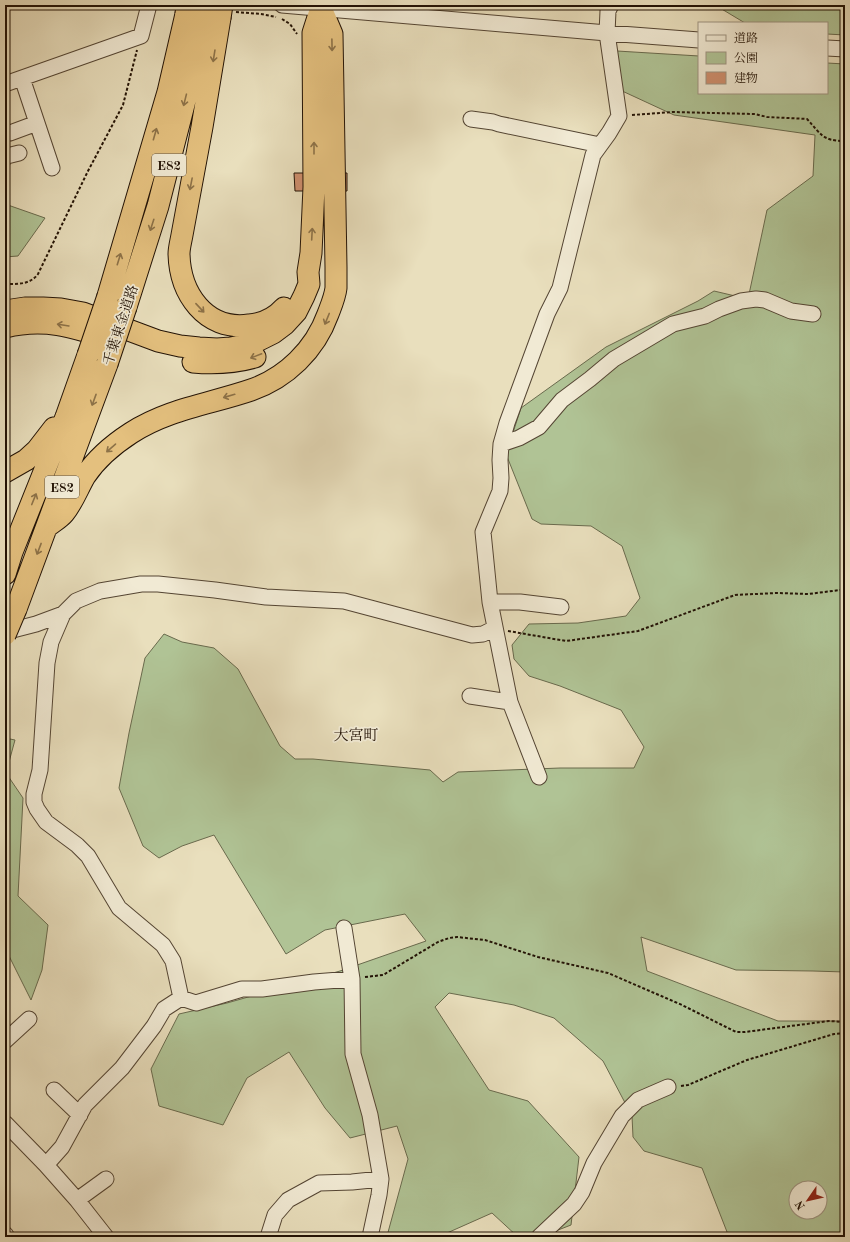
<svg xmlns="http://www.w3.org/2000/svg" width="850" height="1242" viewBox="0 0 850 1242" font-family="'Old Standard TT','Noto Serif JP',serif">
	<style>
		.green { fill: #b0c395; stroke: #696a4d; fill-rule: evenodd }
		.building { fill: #cf8f6e; stroke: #221205 }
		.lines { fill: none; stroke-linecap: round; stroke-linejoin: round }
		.minor-casing { stroke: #544533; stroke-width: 17 }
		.highway-casing { stroke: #221205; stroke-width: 23 }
		.path { stroke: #221205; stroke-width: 2; stroke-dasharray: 3 2; stroke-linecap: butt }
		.minor { stroke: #f1ead4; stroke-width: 15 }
		.highway { stroke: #e4c07e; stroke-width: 21 }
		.highway-bridge-casing { stroke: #221205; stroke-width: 23; stroke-linecap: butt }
		.highway-bridge { stroke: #e4c07e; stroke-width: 21 }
		.oneway { stroke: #8d7248 }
		.labels { text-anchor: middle; stroke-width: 3.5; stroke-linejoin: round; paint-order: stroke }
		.shield { fill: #f1ead4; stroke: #605343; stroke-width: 1 }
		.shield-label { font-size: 13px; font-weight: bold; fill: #221205 }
		.street-label { font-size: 14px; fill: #221205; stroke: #f1ead4 }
		.neighbourhood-label { font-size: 15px; fill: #221205; stroke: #f1ead4 }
	</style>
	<rect width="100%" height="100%" fill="#e9dfbd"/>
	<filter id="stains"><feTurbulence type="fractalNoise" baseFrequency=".005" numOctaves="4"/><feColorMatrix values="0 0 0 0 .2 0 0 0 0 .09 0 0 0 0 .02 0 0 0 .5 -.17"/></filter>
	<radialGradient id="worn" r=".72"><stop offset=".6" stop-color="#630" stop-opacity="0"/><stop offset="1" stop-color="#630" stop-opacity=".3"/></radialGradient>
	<path class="green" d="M715,5H845V35L827,34V23H745Z
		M617,51L699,56V93H827V63L845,64V972L813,971L736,970L641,937L647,971L778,1021H845V1237H729L702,1168L644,1151L633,1137L632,1116L603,1061L554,1018L514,1005L449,993L435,1007L489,1090L528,1101L579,1157L571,1225L540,1237H518L492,1213L438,1237H388L387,1236L408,1159L397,1126L350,1138L325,1108L289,1052L247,1078L223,1125L159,1106L151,1069L179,1014L227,1003L340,971L426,941L405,914L325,930L286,954L214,835L182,846L159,858L143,846L119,788L129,733L145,658L164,634L182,642L214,648L238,669L280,746L295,759H313L430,770L443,782L458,772L560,768H634L644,747L621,710L560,686L529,676L514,659L512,645L529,624L578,623L626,616L640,598L622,546L591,526L541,524L532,519L506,454L521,408L606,347L698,301L714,291L748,299L767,210L813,176L815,135L674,115L620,90ZM796,1188H820V1212H796Z
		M5,204L45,218L18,256L5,257Z
		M5,738L15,740L6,773L23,798L18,896L48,925L42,970L31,1000L5,948Z"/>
	<path class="building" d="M294,173H347V191H295Z"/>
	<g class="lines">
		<g class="minor-casing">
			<path id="minor" d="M282,5L607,33L699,40
				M827,48L845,49
				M22,78L52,168
				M5,84L141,36L149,5
				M471,119L493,122L499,124L600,145
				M10,133L37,123
				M5,158L7,156L19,153
				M501,444L519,438L539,427L562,400L590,379L614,359L673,324L705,316L719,309L741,301L756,299L765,300L791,311L813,314
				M490,602H520L561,607
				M63,614L51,642L47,663L40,770L34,794V802L37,809L46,822L77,845L88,856L119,908L163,945L173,961L181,998
				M5,632L36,624L63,614L76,601L100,591L141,584H158L215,590L266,597L344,601L472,635L483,634L495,628
				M470,696L510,702
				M539,777L510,702L490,602L483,532L500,491L501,478L500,460L501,444L507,423L547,314L560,288L593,155L609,133L619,116L607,33L608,11L611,5
				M344,928L352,979L353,1054L370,1115L381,1179L379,1195L370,1237
				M5,1041L29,1019
				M54,1090L80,1115
				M5,1123L46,1165L77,1200L106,1237
				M46,1165L62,1147L85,1105L122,1068L154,1026L164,1009L181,998L196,1003L242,989H262L314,982L352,979
				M77,1200L106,1179
				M5,1234L7,1237
				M268,1237L275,1215L288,1200L319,1183L352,1182L381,1179
				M539,1237L574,1204L582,1192L594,1163L622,1116L638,1100L668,1087"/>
		</g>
		<g class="highway-casing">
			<path id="highway" d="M220,18L202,127L182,235C181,241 179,248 179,254C180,293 205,331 249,325C262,324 275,318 284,308
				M108,296L168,92L186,14
				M126,307L158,206L189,85L202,20
				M5,311L25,308H43L61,309L83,313L158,341L180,346L199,348L217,349L231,348L245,345L259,340L273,333L285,324L296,312L304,296L309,284L308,272L311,253L314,187L313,33L321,8
				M5,327C45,317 74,327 111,339
				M193,362C215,364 234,363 255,357
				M5,472L26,460L37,450L54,428
				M48,526C53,522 60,518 64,513C73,502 78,488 85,476C97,458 114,444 131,433C168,409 210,404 251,390C286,378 315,350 328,314C331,306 335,297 336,288C336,281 336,274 336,267L332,34L321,8
				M5,574L12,552L66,417L88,355
				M16,609L107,364"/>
		</g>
		<path class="path" d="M161,6H170
			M236,12L261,14L276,17
			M282,19L290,24L297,34
			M632,115L672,112L755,114L767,117L807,119C821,134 822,141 845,141
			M5,284C17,284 30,285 38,274L88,171L123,105L137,50
			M508,631L566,641L638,631L735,595L776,593L808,594L840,590L845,591
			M365,977L383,975L438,942L449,938L457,937L485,940L538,957L608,973L682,1005L736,1032H745L829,1021L845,1022
			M681,1086L688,1085L747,1060L834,1034L845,1033"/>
		<use href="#minor" class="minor"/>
		<use href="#highway" class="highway"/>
		<g class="highway-bridge-casing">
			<path id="highway-bridge" d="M186,14L187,5
				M220,18L222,5
				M202,20L205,5
				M88,355L108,296
				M107,364L126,307
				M5,635L16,609"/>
		</g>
		<use href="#highway-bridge" class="highway-bridge"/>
	</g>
	<defs><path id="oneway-shaft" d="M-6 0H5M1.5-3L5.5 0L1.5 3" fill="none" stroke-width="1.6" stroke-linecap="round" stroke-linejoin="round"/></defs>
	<g class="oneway">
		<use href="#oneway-shaft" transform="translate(332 45) rotate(89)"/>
		<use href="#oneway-shaft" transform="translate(214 56) rotate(99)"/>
		<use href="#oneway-shaft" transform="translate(185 100) rotate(104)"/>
		<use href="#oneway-shaft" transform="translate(155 134) rotate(-74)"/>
		<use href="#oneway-shaft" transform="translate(314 148) rotate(-90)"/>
		<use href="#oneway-shaft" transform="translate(191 184) rotate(101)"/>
		<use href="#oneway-shaft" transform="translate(152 225) rotate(108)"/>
		<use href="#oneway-shaft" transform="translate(312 234) rotate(-87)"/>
		<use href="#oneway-shaft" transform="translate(119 259) rotate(-73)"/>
		<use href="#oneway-shaft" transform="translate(200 308) rotate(47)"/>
		<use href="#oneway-shaft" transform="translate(327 319) rotate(112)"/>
		<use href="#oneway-shaft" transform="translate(63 325) rotate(-171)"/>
		<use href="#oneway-shaft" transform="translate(256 356) rotate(159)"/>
		<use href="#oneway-shaft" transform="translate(229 396) rotate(164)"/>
		<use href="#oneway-shaft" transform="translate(94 400) rotate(110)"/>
		<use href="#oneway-shaft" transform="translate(111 448) rotate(139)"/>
		<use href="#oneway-shaft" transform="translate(34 499) rotate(-68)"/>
		<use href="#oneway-shaft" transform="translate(39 549) rotate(111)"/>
	</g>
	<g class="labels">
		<g class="shield">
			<rect x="152" y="154" width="34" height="22" rx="3"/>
			<rect x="45" y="476" width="34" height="22" rx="3"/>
		</g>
		<g class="shield-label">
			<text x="169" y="170">E82</text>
			<text x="62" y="492">E82</text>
		</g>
		<g class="street-label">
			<text transform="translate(120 325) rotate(-72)" y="5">千葉東金道路</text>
		</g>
		<g class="neighbourhood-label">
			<text x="356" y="740">大宮町</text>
		</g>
	</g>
	<rect width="850" height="1242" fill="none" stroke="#e9dfbd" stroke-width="20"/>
	<rect x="6" y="6" width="838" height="1230" fill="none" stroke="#221205" stroke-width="2"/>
	<rect x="10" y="10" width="830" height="1222" fill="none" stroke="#221205"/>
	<rect x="698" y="22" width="130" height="72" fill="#f1ead4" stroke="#9e9481"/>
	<rect x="706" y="35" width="20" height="6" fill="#f1ead4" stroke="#9e9481"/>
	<text x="734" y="42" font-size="12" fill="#221205">道路</text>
	<rect x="706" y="52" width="20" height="12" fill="#b0c395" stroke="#9e9481"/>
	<text x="734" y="62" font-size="12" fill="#221205">公園</text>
	<rect x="706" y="72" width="20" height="12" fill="#cf8f6e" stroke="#9e9481"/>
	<text x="734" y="82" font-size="12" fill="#221205">建物</text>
	<g transform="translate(808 1200) rotate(236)"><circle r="19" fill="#f1ead4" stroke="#9e9481"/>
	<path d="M0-3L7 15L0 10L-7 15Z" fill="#8f2418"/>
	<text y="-6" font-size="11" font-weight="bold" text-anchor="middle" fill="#221205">N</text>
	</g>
	<rect width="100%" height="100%" filter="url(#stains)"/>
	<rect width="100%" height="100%" fill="url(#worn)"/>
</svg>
